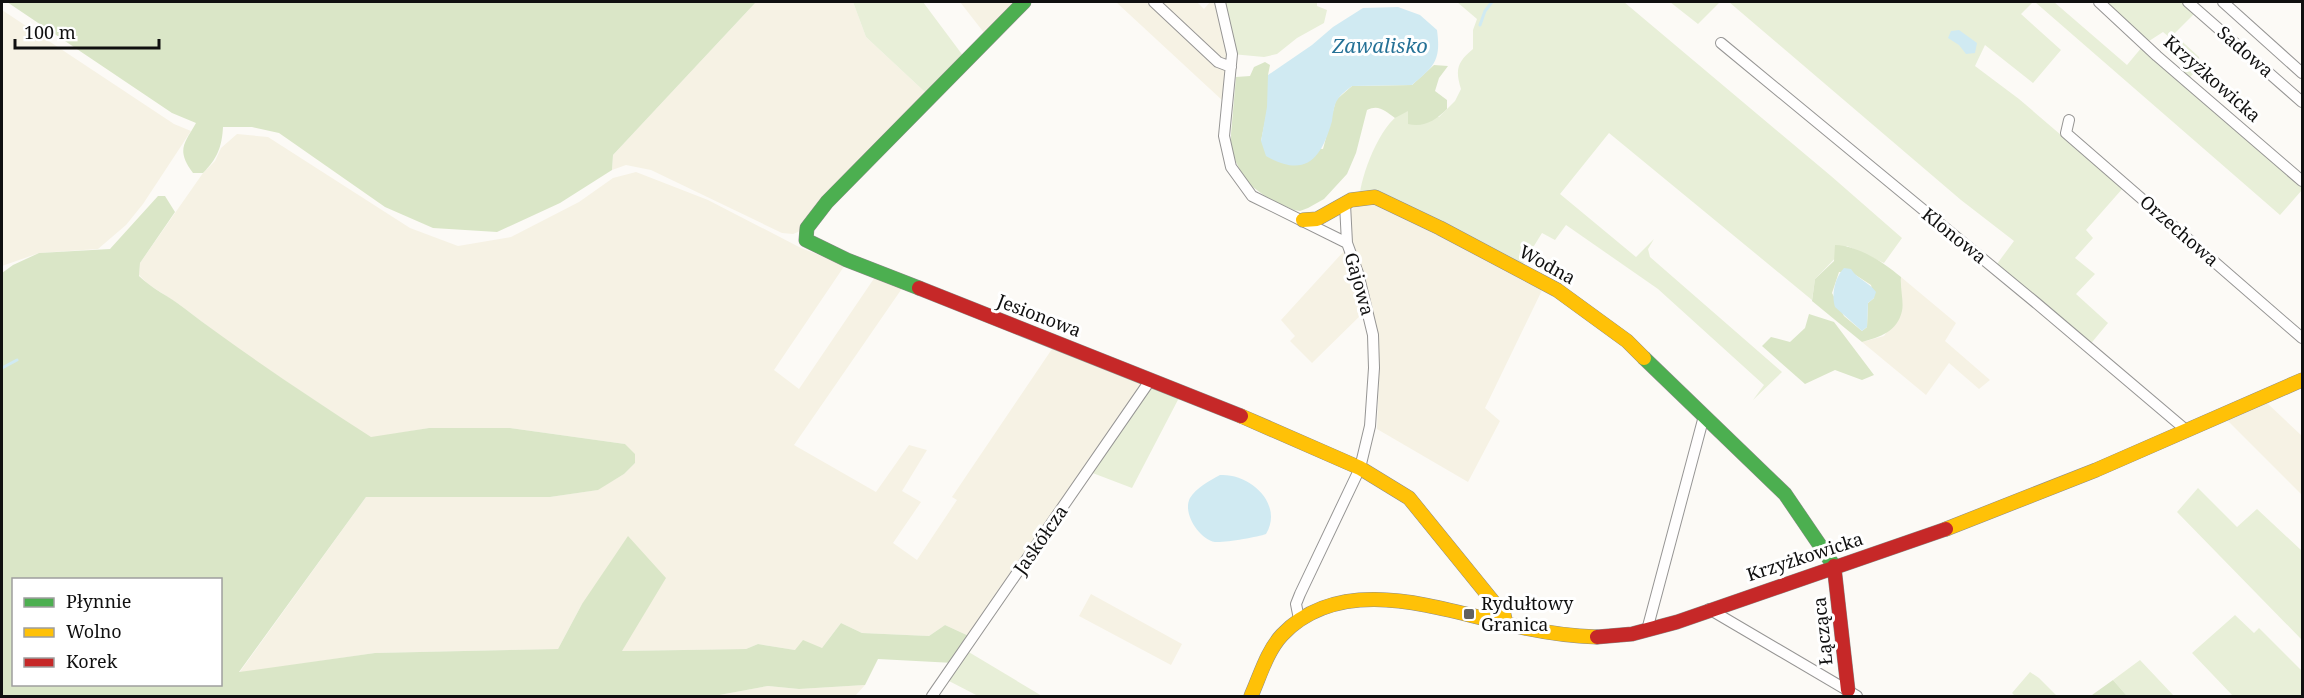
<svg xmlns="http://www.w3.org/2000/svg" width="2304" height="698" viewBox="0 0 2304 698" font-family="'Noto Serif',serif">
	<style>
		.farmland { fill: #f6f2e4 }
		.green { fill: #e8efd8 }
		.forest { fill: #dae6c7; fill-rule: evenodd }
		.water { fill: #d0eaf2 }
		.lines { fill: none; stroke-linecap: round; stroke-linejoin: round }
		.stream { stroke: #d0eaf2; stroke-width: 3 }
		.street-casing { stroke: #969594; stroke-width: 12 }
		.fast-casing { stroke: #8d8c8a; stroke-width: 15 }
		.slow-casing { stroke: #8d8c8a; stroke-width: 15 }
		.jam-casing { stroke: #8d8c8a; stroke-width: 15 }
		.street { stroke: #fffefe; stroke-width: 10 }
		.fast { stroke: #4caf50; stroke-width: 14 }
		.slow { stroke: #ffc107; stroke-width: 14 }
		.jam { stroke: #c62828; stroke-width: 14 }
		.poi-dot { fill: #636260; stroke: #fff; stroke-width: 2 }
		.labels { text-anchor: middle; stroke-width: 6; stroke-linejoin: round; paint-order: stroke }
		.street-label { font-size: 18px; fill: #101010; stroke: #fff }
		.poi-label { font-size: 18px; fill: #101010; stroke: #fff; text-anchor: start }
		.water-label { font-size: 20px; font-style: italic; fill: #257196; stroke: #fff }
	</style>
	<rect width="100%" height="100%" fill="#fcfaf6"/>
	<path class="farmland" d="M756,2H853L866,37L926,93L798,232L793,234L782,233L651,170L626,165L612,170L613,155Z
		M960,2H1016L985,34Z
		M1116,2H1197L1204,9L1210,2H1220L1232,54L1223,101Z
		M2,10L174,124L191,131L143,204L126,225L98,249L39,253L2,266Z
		M237,134L268,137L410,228L458,246L511,237L579,202L613,178L636,172L708,200L801,248L845,265L774,370L799,389L875,277L903,287L794,445L876,492L909,445L927,450L902,491L921,502L893,543L917,560L957,500L952,497L1054,346L1146,381L971,637L945,625L929,636L862,633L841,623L822,648L795,650L758,644L746,649L622,651L582,604L558,649L375,653L239,673L366,497H550L597,490L624,474L635,463L625,444L510,428H429L371,438L239,350L180,305L148,284L139,275L140,263L203,173L215,161L221,148Z
		M1362,202L1378,205L1545,284L1485,408L1500,421L1468,482L1377,429L1379,378L1376,327L1350,233L1351,210Z
		M1344,251L1365,311L1312,363L1290,341L1295,336L1281,320Z
		M1901,277L1956,323L1945,341L1990,380L1979,389L1949,363L1926,395L1862,342L1884,336L1902,310L1900,289Z
		M2267,403L2302,436V495L2227,420Z
		M1091,594L1182,644L1171,665L1079,616Z
		M865,685L855,696H714L768,686L799,689Z"/>
	<path class="green" d="M853,2H923L964,57L926,93L866,37Z
		M1220,2H1317V6L1327,10L1324,23L1297,38L1277,54L1264,57L1232,54Z
		M1457,2H1624L1831,176L1902,238L1884,263L1847,246L1815,279L1812,300L1609,133L1560,194L1636,257L1654,239L1648,249L1650,257L1782,372L1753,400L1764,385L1658,289L1566,225L1555,240L1542,233L1519,270L1360,193C1363,170 1383,117 1407,111C1416,109 1431,115 1439,117L1455,101L1461,89C1455,70 1457,62 1473,49V30L1477,19Z
		M1670,2H1720L1698,24Z
		M1729,2H2033L2021,14L2061,50L2033,83L1985,45L1975,66L2019,99L2123,188L2086,230L2093,238L2075,258L2095,274L2076,294L2108,323L2088,347L1994,268L2014,241L1961,200Z
		M2035,2H2054L2127,65L2142,47L2176,76L2193,57L2163,32L2146,43L2099,2H2184L2196,12L2174,34L2199,57L2200,67L2185,82L2302,185V190L2280,215Z
		M1153,384L1181,394L1132,488L1090,472Z
		M2198,488L2237,527L2257,509L2302,551V640L2177,512Z
		M2235,615L2254,633L2259,628L2302,671V696H2233L2192,653Z
		M967,651L1042,696H978L949,681Z
		M2140,660L2174,696H2127L2113,680Z
		M2030,672L2039,678L2057,696H2015L2012,693Z"/>
	<path class="forest" d="M7,2H756L613,155L612,170L560,203L497,232L433,228L385,207L279,133L252,127H223C222,147 217,159 203,173H193C176,150 184,144 196,123L172,113Z
		M1265,62L1270,65L1268,75V107L1261,141L1323,149L1336,100L1352,86L1412,85L1434,65L1448,66L1439,78L1435,91L1447,100V109C1436,120 1424,128 1408,124V111L1395,118C1385,111 1379,104 1367,110L1356,153L1347,174L1324,199L1308,208L1300,211L1294,210L1269,199L1250,185L1243,176L1236,162L1231,148V134L1236,77L1250,76L1254,67Z
		M158,196H165L175,212L140,263L139,276C152,289 169,296 184,308C244,354 308,396 371,437L429,428H510L625,444L635,454V463L624,474L598,490L550,497H366L239,672L375,653L558,649L582,604L628,536L666,578L622,651L746,649L758,644L795,650L803,640L822,648L841,623L862,633L929,636L945,625L971,637L954,663L878,659L865,685L799,689L768,686L714,696H2V273L13,265L39,253L110,249ZM14,580H220V684H14Z
		M1835,245C1859,246 1883,262 1901,277C1900,288 1904,302 1902,311C1897,332 1880,337 1862,342L1812,301L1815,279L1834,261ZM1839,272L1854,274L1871,285L1874,298L1868,303L1867,327L1862,331L1844,316L1832,293Z
		M1809,314L1834,322L1874,375L1862,380L1835,370L1805,384L1762,346L1771,337L1790,342L1805,328Z
		M2113,680L2127,696H2093L2092,695Z"/>
	<path class="water" d="M1398,7L1420,15L1437,30C1441,60 1435,66 1412,85L1352,86C1347,90 1341,94 1338,99C1334,104 1333,114 1332,121C1321,160 1305,178 1266,156L1261,141L1267,107L1268,75L1312,45L1333,27L1363,8Z
		M1959,30L1977,43L1975,53L1966,54L1959,45L1948,38L1951,31Z
		M1844,268L1851,269C1857,279 1869,282 1876,292L1874,298L1868,303L1867,327L1862,331L1835,307C1831,295 1835,277 1844,268Z
		M1220,475C1250,473 1284,504 1266,534C1258,537 1224,543 1215,542C1199,539 1182,513 1190,498C1196,488 1209,481 1220,475Z"/>
	<g class="lines">
		<path class="stream" d="M1480,25L1485,11L1492,2
			M2,368L17,360"/>
		<g class="street-casing">
			<path id="street" d="M1154,2L1218,62L1231,67
				M1220,2L1232,54L1224,136L1231,167L1252,196L1347,243L1358,273L1373,335L1374,368L1370,426L1360,468L1300,594L1296,604L1299,619
				M2099,2L2157,56L2302,181
				M2188,2L2302,102
				M2223,2L2302,73
				M1721,43L2035,302L2186,430
				M2069,120L2066,133L2302,338
				M1345,204L1347,243
				M1709,609L1857,696
				M1647,630L1704,416
				M932,696L1149,382"/>
		</g>
		<g class="fast-casing">
			<path id="fast" d="M919,288L847,260L806,240L807,228L827,202L1024,2
				M1644,358L1785,494L1834,566"/>
		</g>
		<g class="slow-casing">
			<path id="slow" d="M1303,220L1317,219L1351,200L1375,197L1440,228L1557,290L1627,341L1644,358
				M1241,416L1360,468L1409,498L1504,615L1506,624
				M1946,529L2096,470L2302,380
				M1251,696C1260,676 1267,651 1282,635C1341,573 1436,608 1507,624C1536,631 1568,636 1597,637"/>
		</g>
		<g class="jam-casing">
			<path id="jam" d="M919,288L1241,416
				M1834,566L1848,690
				M1597,637L1632,634L1677,622L1946,529"/>
		</g>
		<use href="#street" class="street"/>
		<use href="#fast" class="fast"/>
		<use href="#slow" class="slow"/>
		<use href="#jam" class="jam"/>
	</g>
	<rect class="poi-dot" x="1463" y="608" width="12" height="12" rx="3"/>
	<g class="labels">
		<g class="street-label">
			<text transform="translate(2245 52) rotate(41)" y="6">Sadowa</text>
			<text transform="translate(2212 79) rotate(41)" y="6">Krzyżkowicka</text>
			<text transform="translate(2179 231) rotate(41)" y="6">Orzechowa</text>
			<text transform="translate(1954 236) rotate(39)" y="6">Klonowa</text>
			<text transform="translate(1547 265) rotate(29)" y="6">Wodna</text>
			<text transform="translate(1359 284) rotate(74)" y="6">Gajowa</text>
			<text transform="translate(1039 316) rotate(21)" y="6">Jesionowa</text>
			<text transform="translate(1041 540) rotate(-55)" y="6">Jaskółcza</text>
			<text transform="translate(1805 557) rotate(-18)" y="6">Krzyżkowicka</text>
			<text transform="translate(1823 631) rotate(-96)" y="6">Łącząca</text>
		</g>
		<g class="poi-label">
			<text x="1481" y="610">Rydułtowy<tspan x="1481" dy="21">Granica</tspan></text>
		</g>
		<g class="water-label">
			<text x="1380" y="53">Zawalisko</text>
		</g>
	</g>
	<rect width="2304" height="698" fill="none" stroke="#101010" stroke-width="6"/>
	<rect x="12" y="578" width="210" height="108" fill="#ffffff" stroke="#9f9f9f" stroke-width="1.5"/>
	<rect x="24" y="598" width="30" height="9" fill="#4caf50" stroke="#9f9f9f" stroke-width="1.5"/>
	<text x="66" y="608" font-size="18" fill="#101010">Płynnie</text>
	<rect x="24" y="628" width="30" height="9" fill="#ffc107" stroke="#9f9f9f" stroke-width="1.5"/>
	<text x="66" y="638" font-size="18" fill="#101010">Wolno</text>
	<rect x="24" y="658" width="30" height="9" fill="#c62828" stroke="#9f9f9f" stroke-width="1.5"/>
	<text x="66" y="668" font-size="18" fill="#101010">Korek</text>
	<path d="M15 39v9h144v-9" fill="none" stroke="#101010" stroke-width="3"/>
	<text x="24" y="39" font-size="18" fill="#101010" stroke="#ffffff" stroke-width="4.5" paint-order="stroke">100 m</text>
</svg>
